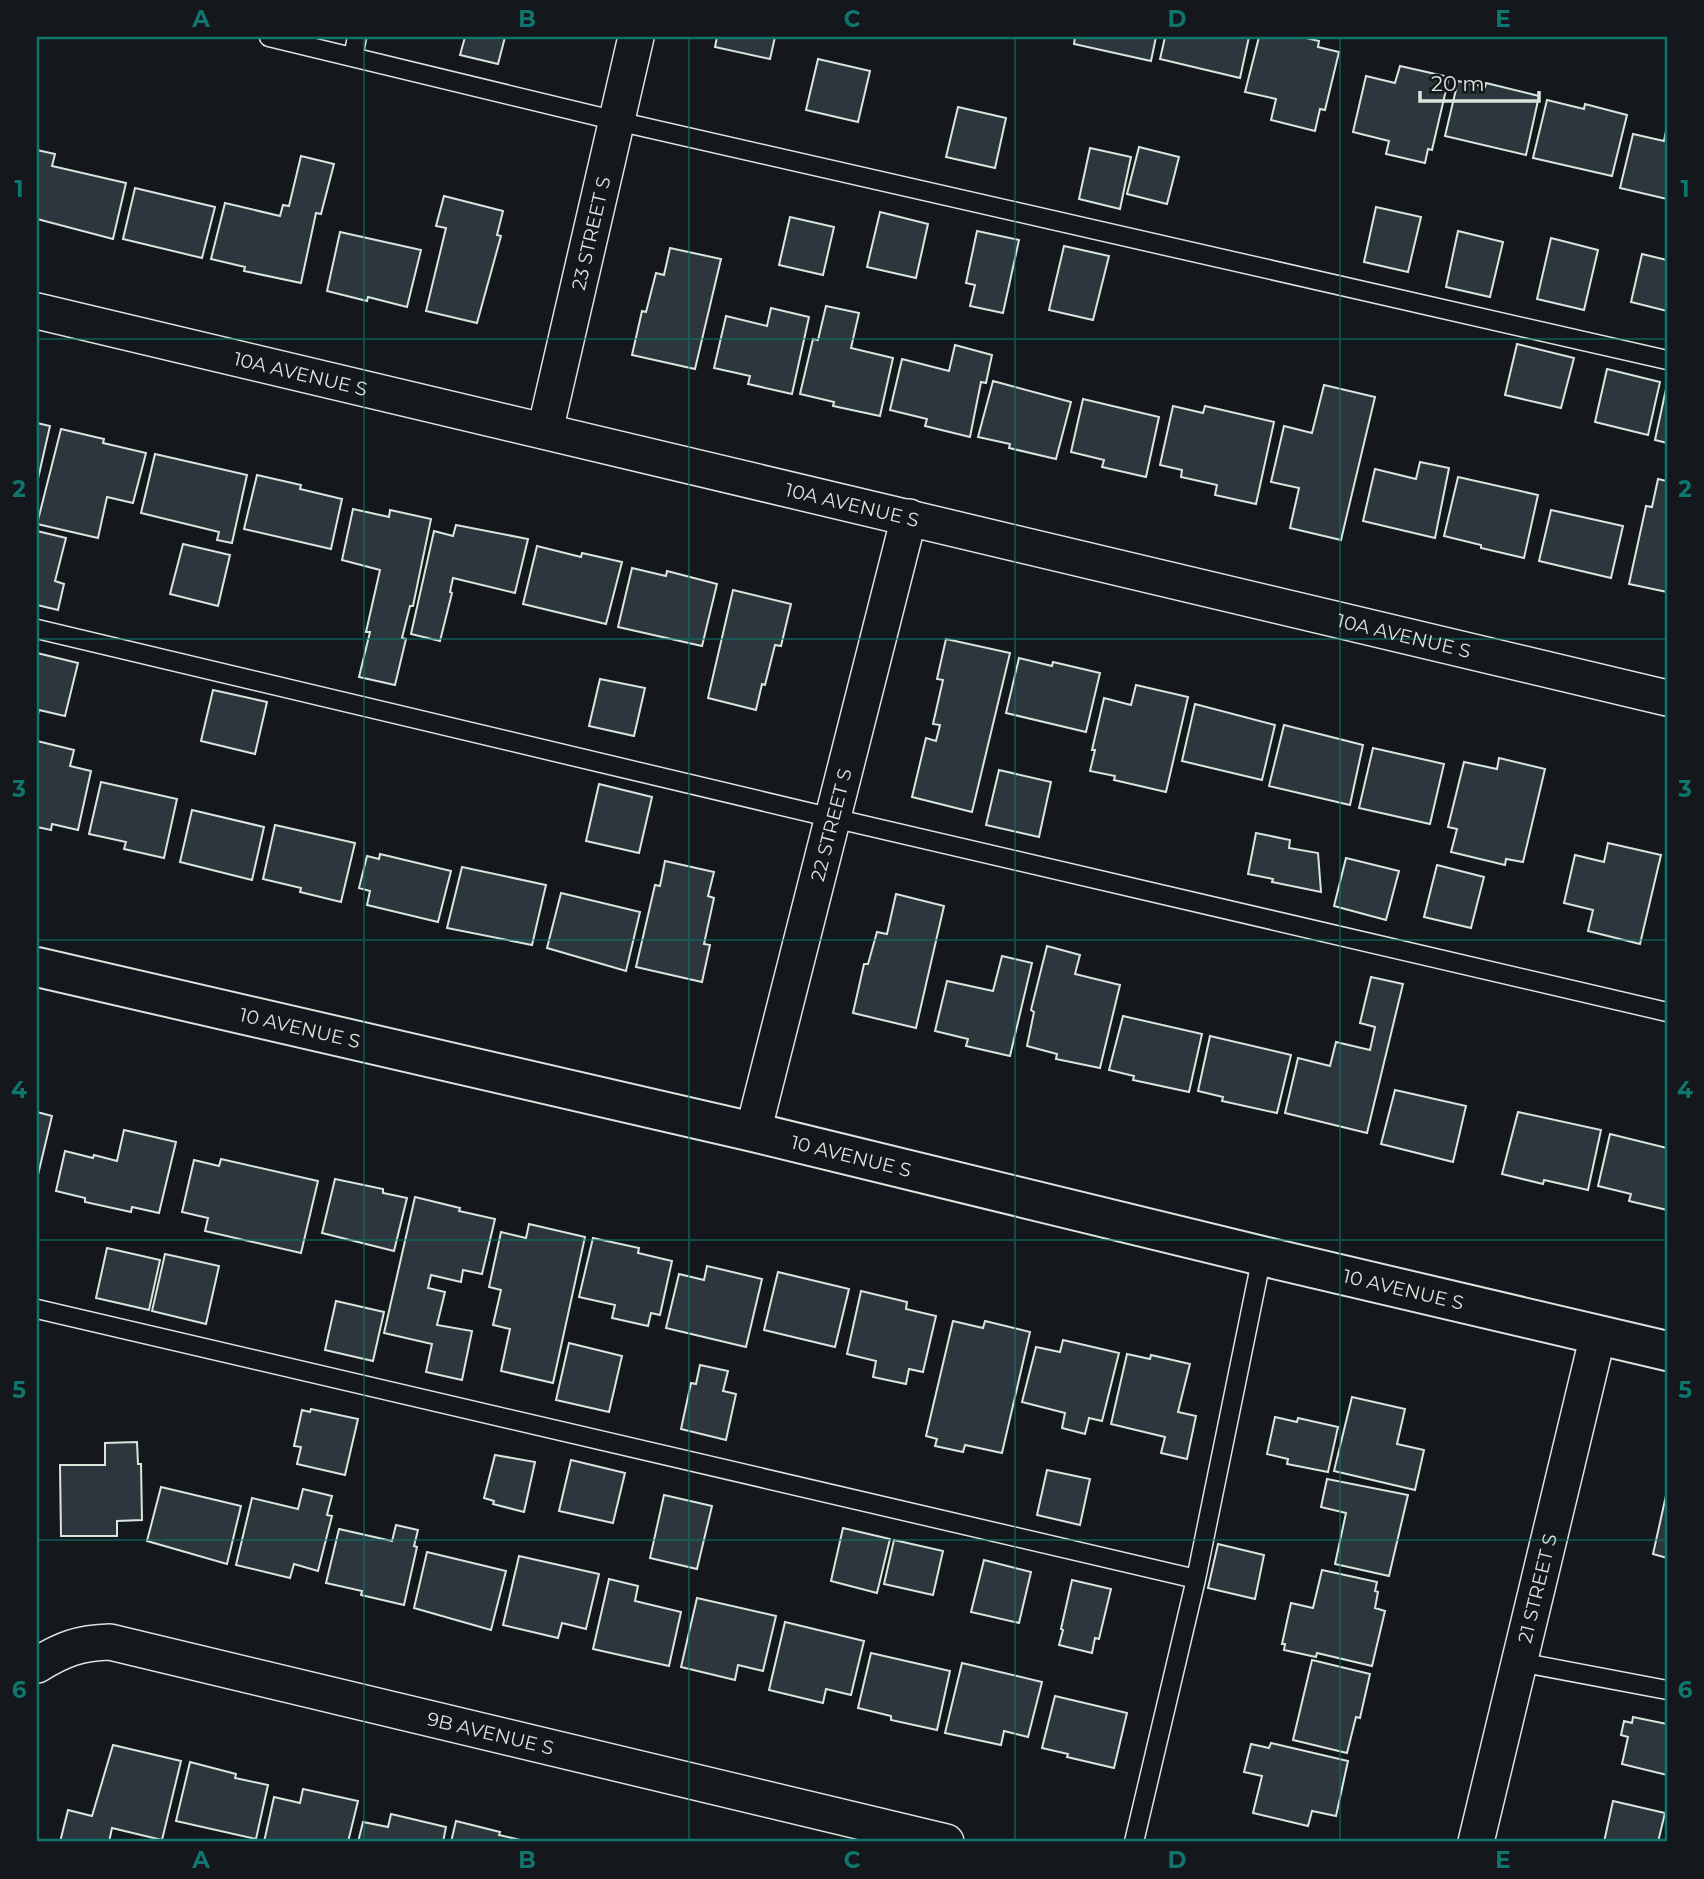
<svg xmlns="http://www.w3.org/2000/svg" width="1704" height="1879" viewBox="0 0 1704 1879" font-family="Montserrat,sans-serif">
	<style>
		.building { fill: #2c363c; stroke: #d8e6dc; stroke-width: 2 }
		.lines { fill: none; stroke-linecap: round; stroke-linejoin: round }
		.service-casing { stroke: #d8e6dc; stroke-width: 21 }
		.minor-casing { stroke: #d8e6dc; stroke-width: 38 }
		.tertiary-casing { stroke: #d8e6dc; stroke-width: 42 }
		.service { stroke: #14181c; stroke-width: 18 }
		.minor { stroke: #14181c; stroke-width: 35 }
		.tertiary { stroke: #14181c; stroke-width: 38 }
		.grid { fill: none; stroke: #0f766e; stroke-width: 2; stroke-opacity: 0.55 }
		.labels { text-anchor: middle; stroke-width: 5; stroke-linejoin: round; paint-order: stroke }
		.street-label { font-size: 19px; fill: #d8e6dc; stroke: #14181c }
		.neatline { fill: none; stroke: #0f766e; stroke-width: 2.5 }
		.grid-label { font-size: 23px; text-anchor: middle; font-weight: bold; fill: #0f766e }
	</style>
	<rect width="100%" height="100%" fill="#14181c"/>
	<path class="building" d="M465,37H505L498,64L460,55Z
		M717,37H775L770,59L715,47Z
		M1075,37H1156L1151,61L1074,44Z
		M1165,37H1249L1240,78L1160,59Z
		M1259,37H1302L1319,41L1318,47L1339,52L1325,110L1320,109L1315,131L1271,120L1276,99L1245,92Z
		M818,59L870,71L858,122L806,110Z
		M1400,66L1449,77L1432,150L1428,149L1425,163L1386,154L1389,141L1353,132L1366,76L1395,83Z
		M1458,81L1485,87L1486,83L1539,96L1526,155L1445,136Z
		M1547,100L1584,109L1585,104L1627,115L1612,176L1533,158Z
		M958,107L1006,118L995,168L946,157Z
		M1667,126V199L1620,188L1633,134L1664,141Z
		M1139,147L1179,157L1167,204L1127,194Z
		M1090,148L1131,157L1120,209L1079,199Z
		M37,150L55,154L52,166L126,183L113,239L37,219Z
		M301,156L334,164L321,214L316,213L301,283L244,271L245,267L211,259L225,203L280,216L283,205L289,206Z
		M135,188L215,207L202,258L123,239Z
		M444,196L503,211L497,235L501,236L477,323L426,311L446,228L436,226Z
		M1376,207L1421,217L1408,272L1364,262Z
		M880,212L928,224L916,278L867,267Z
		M790,217L834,227L823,275L779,265Z
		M977,231L1019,240L1003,313L970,306L975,285L966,283Z
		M1458,231L1503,242L1490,297L1446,287Z
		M340,232L421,250L407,307L368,297L367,301L327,291Z
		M1551,238L1598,250L1584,310L1537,299Z
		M1064,246L1109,256L1093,320L1049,310Z
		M670,248L721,259L695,369L632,355L642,311L646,312L656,273L664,275Z
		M1642,254L1667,260V311L1631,302Z
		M826,306L859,313L851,348L893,358L880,416L833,406L834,402L800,394L813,339L818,340Z
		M771,308L809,317L792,394L748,384L750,376L714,368L726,316L767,326Z
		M1517,344L1574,358L1561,408L1505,395Z
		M955,345L992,355L986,383L981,382L970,437L925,426L927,419L890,410L902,359L949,371Z
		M1607,369L1660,382L1648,435L1595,422Z
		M993,381L1071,402L1056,459L1009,448L1010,444L978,437Z
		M1324,385L1375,397L1341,540L1290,528L1299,488L1271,482L1284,426L1312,433Z
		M1666,389H1667V443L1655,440Z
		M1083,399L1159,417L1146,477L1102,467L1104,460L1071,452Z
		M1173,406L1203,413L1205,406L1274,422L1256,504L1215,495L1217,485L1181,477L1182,470L1160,465Z
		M37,423L50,426L37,483Z
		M61,429L104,439L103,443L146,453L133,503L107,497L98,538L37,524Z
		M155,454L247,475L232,543L217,540L219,532L141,513Z
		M1420,462L1449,468L1435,538L1363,521L1375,469L1416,479Z
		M257,475L301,485L300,489L342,499L331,549L244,529Z
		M1458,477L1538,495L1524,558L1481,548V545L1444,536Z
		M1658,479L1667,481V592L1629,584L1646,506L1652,507Z
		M353,509L389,517L390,510L431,519L413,606H410L402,638L406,639L395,685L359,677L370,632H366L380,570L342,560Z
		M1551,510L1623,526L1611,578L1539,561Z
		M456,525L528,539L515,593L453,578L450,592L452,593L440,641L411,634L434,531L453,536Z
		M37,531L66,538L55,581L64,584L58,610L37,605Z
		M183,544L230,555L218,606L170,594Z
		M537,546L581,557L582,553L622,562L606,624L523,604Z
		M632,568L666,576L667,571L717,584L702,646L618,627Z
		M733,590L791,604L781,646L775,645L765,685L762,684L756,710L708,698Z
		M946,639L1010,653L972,812L912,797L926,738L936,741L940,725L933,724L943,680L937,679Z
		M37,653L78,663L65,716L39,710L37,719Z
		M1019,658L1052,666L1053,662L1100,673L1086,732L1006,713Z
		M600,679L645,688L634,736L589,726Z
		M1136,685L1188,697L1166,792L1114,780L1115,776L1090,771L1095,750H1092L1104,698L1131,705Z
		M213,690L267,702L255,754L201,741Z
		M1195,704L1275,725L1262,780L1182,761Z
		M1284,725L1363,745L1350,805L1269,786Z
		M37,741L74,750L70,766L91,771L78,830L52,824L51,830L37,827Z
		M1373,748L1444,764L1430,824L1359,808Z
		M1499,758L1545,769L1523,862L1506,859L1505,865L1451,852L1457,829L1448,827L1464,762L1497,769Z
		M999,770L1051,782L1039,837L986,825Z
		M101,782L177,799L164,858L124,849L126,842L89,834Z
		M599,784L652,797L639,853L586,841Z
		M192,810L264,827L252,880L180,862Z
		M275,825L355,843L341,902L300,892L301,888L263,879Z
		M1256,833L1290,840L1289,848L1318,853L1321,892L1272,882L1273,879L1248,874Z
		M1608,843L1661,855L1640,944L1588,931L1593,910L1564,903L1575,855L1604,862Z
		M380,854L451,871L438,922L367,905L370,891L359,888L367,856L379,859Z
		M1346,858L1399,871L1386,920L1334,906Z
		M665,861L714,872L708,896L714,898L704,944L710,945L702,982L636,967L655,885L660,886Z
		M1437,865L1484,877L1471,928L1424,917Z
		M462,867L546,885L532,945L447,928Z
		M561,893L640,912L626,971L547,948Z
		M896,894L944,906L916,1028L853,1013L864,964H868L877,932L887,934Z
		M1047,946L1080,955L1075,974L1120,985L1100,1068L1056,1059L1057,1054L1027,1046L1034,1012L1031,1010Z
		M1002,956L1032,963L1010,1056L966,1046L968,1039L935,1031L947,981L993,991Z
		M1371,977L1403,984L1367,1133L1285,1113L1298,1058L1330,1066L1336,1042L1370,1050L1375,1027L1360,1023Z
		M1123,1016L1202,1034L1189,1092L1133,1080L1134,1076L1109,1070Z
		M1210,1036L1291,1055L1277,1113L1222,1101L1223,1097L1198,1091Z
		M1395,1090L1466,1106L1453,1162L1381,1144Z
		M37,1112L52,1116L37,1179Z
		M1518,1112L1601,1130L1588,1190L1544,1180L1543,1184L1502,1174Z
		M124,1130L176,1142L159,1213L132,1207L131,1212L85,1202V1198L56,1191L65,1151L93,1158L94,1155L117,1161Z
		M1610,1134L1667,1148V1210L1629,1201L1631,1194L1598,1186Z
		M221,1159L318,1181L301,1253L205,1231L208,1218L182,1212L194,1160L219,1166Z
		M335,1179L383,1189V1193L407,1198L394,1251L322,1233Z
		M415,1197L460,1208L459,1211L495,1219L482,1274L463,1270L461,1282L431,1275L428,1288L445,1292L437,1325L472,1331L462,1380L426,1372L432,1344L384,1333Z
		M529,1224L585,1237L553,1383L501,1371L510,1329L493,1325L501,1290L489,1287L501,1232L526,1238Z
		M593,1238L639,1248L638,1253L672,1261L660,1315L651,1313L648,1326L612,1318L615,1305L579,1297Z
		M107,1248L160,1260L149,1310L96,1298Z
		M165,1254L219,1266L206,1324L152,1311Z
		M707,1266L762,1279L746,1347L666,1328L679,1274L704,1280Z
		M778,1272L849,1289L835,1347L764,1330Z
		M861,1291L907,1302L906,1309L936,1316L923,1372L909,1369L906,1384L873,1377L876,1361L847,1354Z
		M336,1301L384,1312L373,1361L325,1350Z
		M953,1321L983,1328L985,1321L1030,1332L1002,1453L965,1445L963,1452L935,1446L937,1439L926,1436Z
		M1063,1340L1119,1353L1102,1421L1089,1418L1085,1434L1062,1428L1065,1413L1022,1402L1036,1347L1060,1352Z
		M569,1343L622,1356L609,1412L556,1400Z
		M1127,1354L1150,1359L1151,1355L1190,1364L1178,1412L1196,1416L1187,1459L1161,1453L1165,1437L1111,1424Z
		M700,1365L728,1371L723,1391L736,1394L726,1440L681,1429L691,1383L696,1384Z
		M1352,1397L1405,1409L1397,1444L1424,1450L1415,1490L1334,1471Z
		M311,1409L358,1419L345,1475L297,1464L301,1447L294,1446L302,1410L310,1412Z
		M1275,1417L1297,1422L1298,1418L1338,1427L1328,1472L1287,1464L1288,1459L1267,1454Z
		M137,1442L138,1464H141L142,1520L117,1521V1536H61L60,1465H105V1443Z
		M495,1455L535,1462L524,1512L493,1504L494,1501L484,1498Z
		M571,1460L625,1473L613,1523L559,1511Z
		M1047,1470L1090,1479L1080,1525L1037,1515Z
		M1327,1479L1408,1495L1389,1576L1335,1564L1346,1513L1321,1507Z
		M161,1487L241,1506L227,1564L147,1541Z
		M303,1489L332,1496L327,1515L332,1516L318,1571L294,1564L290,1578L236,1565L252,1498L298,1509Z
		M1667,1491V1558L1653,1554Z
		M664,1495L712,1506L697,1569L650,1558Z
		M396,1525L418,1530L414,1546L417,1547L404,1605L361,1595L362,1591L326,1583L339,1529L392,1541Z
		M843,1528L890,1539L877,1593L831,1581Z
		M894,1540L943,1551L933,1595L884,1584Z
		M1218,1544L1264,1555L1255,1599L1208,1588Z
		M427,1552L506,1571L491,1630L414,1608Z
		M519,1556L599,1574L586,1629L562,1623L558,1638L503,1625Z
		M984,1560L1031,1572L1019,1623L971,1612Z
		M1322,1570L1377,1582L1375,1591L1378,1592L1375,1608L1385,1611L1372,1666L1317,1653L1316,1657L1284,1650L1285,1644H1282L1291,1603L1313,1608Z
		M609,1579L638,1586L635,1601L681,1612L669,1666L593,1649Z
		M1072,1580L1111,1589L1099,1639L1095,1638L1092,1653L1059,1645L1063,1630L1061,1629Z
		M697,1598L776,1616L763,1671L738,1665L735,1680L681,1667Z
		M785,1622L864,1641L851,1695L826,1689L823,1703L769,1690Z
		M871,1653L950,1671L937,1730L891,1720V1716L858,1708Z
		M1312,1660L1370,1674L1360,1718L1356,1717L1347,1753L1293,1740Z
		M962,1663L1042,1682L1028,1737L1004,1731L1001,1745L945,1733Z
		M1055,1696L1127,1713L1114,1768L1067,1757L1068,1754L1042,1748Z
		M1633,1717L1667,1724V1775L1622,1764L1628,1737L1621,1735L1624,1721L1632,1723Z
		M1271,1743L1348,1761L1336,1816L1312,1811L1308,1826L1253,1813L1262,1776L1244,1772L1251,1744L1269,1748Z
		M113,1745L181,1761L162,1840L112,1828L109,1842H60L68,1810L92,1816Z
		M190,1762L236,1774L235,1778L268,1785L256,1839L176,1821Z
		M303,1789L358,1801L348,1842H264L274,1797L300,1803Z
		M1613,1801L1665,1813L1658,1842H1604Z
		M391,1814L446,1827L443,1842H358L363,1822L388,1827Z
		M456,1821L500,1832L499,1835L529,1842H451Z"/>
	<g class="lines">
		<g class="service-casing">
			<path id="service" d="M269,37L617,121L1667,360
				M353,57L357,37
				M37,629L833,818L1667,1012
				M37,1309L1196,1579
				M1519,1662L1667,1690
				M1134,1842L1196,1579L1262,1256"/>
		</g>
		<g class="minor-casing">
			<g id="minor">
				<path id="s1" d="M37,311L1667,698"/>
				<path id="s2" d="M545,431L636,37"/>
				<path id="s3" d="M753,1132L909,517"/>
				<path id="s4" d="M37,1665C63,1649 79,1643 110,1642L946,1842"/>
				<path id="s5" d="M1476,1842L1598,1335"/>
			</g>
		</g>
		<g class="tertiary-casing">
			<g id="tertiary">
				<path id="s6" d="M37,967L753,1132L1262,1256L1667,1351"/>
			</g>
		</g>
		<use href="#service" class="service"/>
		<use href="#minor" class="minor"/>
		<use href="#tertiary" class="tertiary"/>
	</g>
	<path class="grid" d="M364,37V1842M689,37V1842M1015,37V1842M1340,37V1842M37,339H1667M37,639H1667M37,940H1667M37,1240H1667M37,1540H1667"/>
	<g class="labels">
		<g class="street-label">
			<text dy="7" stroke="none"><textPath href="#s2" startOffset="203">23 STREET S</textPath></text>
			<text dy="7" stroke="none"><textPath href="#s1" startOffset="271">10A AVENUE S</textPath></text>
			<text dy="7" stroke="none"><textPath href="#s1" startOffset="838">10A AVENUE S</textPath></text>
			<text dy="7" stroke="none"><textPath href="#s1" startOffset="1405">10A AVENUE S</textPath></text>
			<text dy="7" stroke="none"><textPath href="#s3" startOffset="317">22 STREET S</textPath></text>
			<text dy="7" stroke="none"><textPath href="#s6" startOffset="270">10 AVENUE S</textPath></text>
			<text dy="7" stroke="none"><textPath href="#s6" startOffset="836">10 AVENUE S</textPath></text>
			<text dy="7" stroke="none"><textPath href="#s6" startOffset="1404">10 AVENUE S</textPath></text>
			<text dy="7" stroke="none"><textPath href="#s5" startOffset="261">21 STREET S</textPath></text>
			<text dy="7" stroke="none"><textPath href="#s4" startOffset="469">9B AVENUE S</textPath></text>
		</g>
	</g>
	<rect width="1704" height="1879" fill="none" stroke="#14181c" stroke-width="77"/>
	<path d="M1420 91v10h119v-10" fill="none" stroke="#d8e6dc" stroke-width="3.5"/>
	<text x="1431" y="91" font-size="21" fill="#d8e6dc" stroke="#14181c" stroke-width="5" paint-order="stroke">20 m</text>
	<rect x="38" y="38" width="1628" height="1802" class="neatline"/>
	<g class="grid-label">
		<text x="201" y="27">A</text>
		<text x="527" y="27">B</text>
		<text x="852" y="27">C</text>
		<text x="1177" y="27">D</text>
		<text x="1503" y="27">E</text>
		<text x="19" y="197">1</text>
		<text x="1685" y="197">1</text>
		<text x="19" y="497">2</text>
		<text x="1685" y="497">2</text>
		<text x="19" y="797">3</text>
		<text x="1685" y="797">3</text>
		<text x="19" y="1098">4</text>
		<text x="1685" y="1098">4</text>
		<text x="19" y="1398">5</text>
		<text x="1685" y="1398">5</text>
		<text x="19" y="1698">6</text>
		<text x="1685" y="1698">6</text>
		<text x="201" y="1868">A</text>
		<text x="527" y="1868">B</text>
		<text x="852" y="1868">C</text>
		<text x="1177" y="1868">D</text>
		<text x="1503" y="1868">E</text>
	</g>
</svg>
